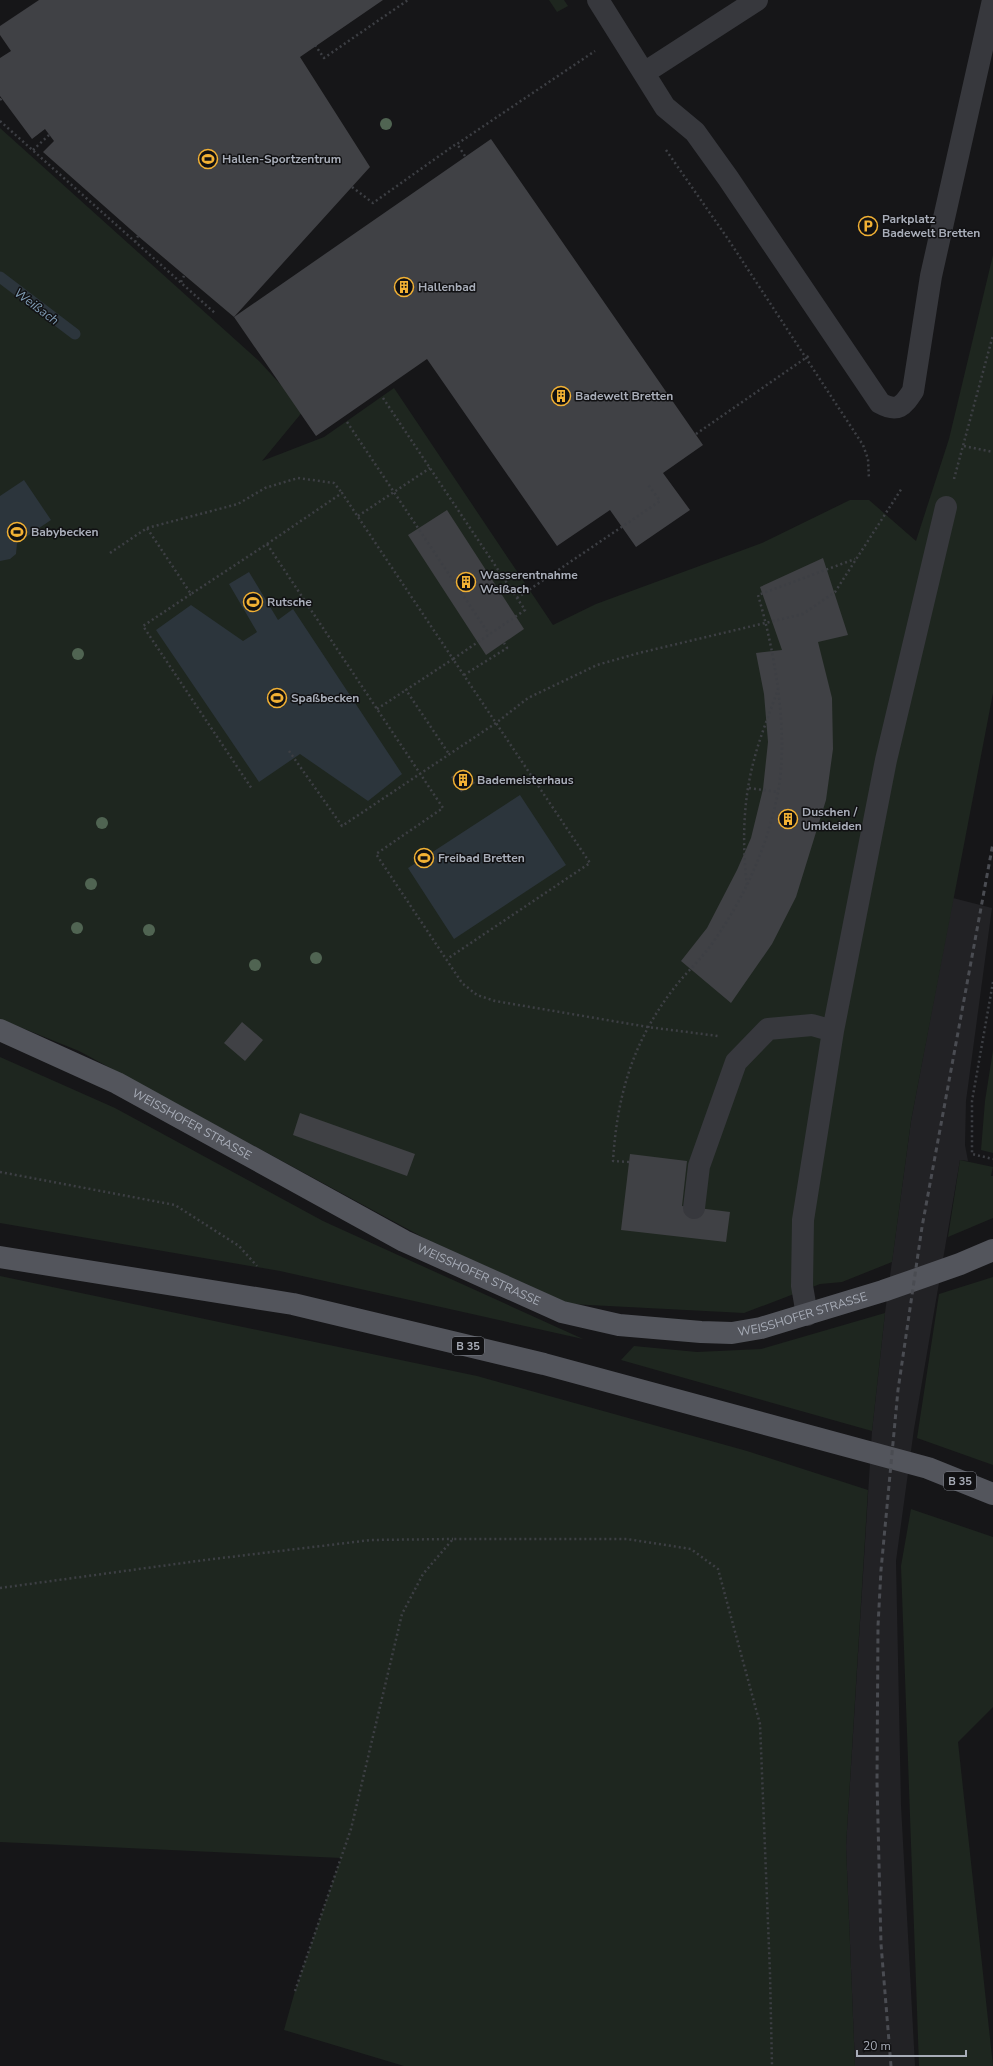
<svg xmlns="http://www.w3.org/2000/svg" width="993" height="2066" viewBox="0 0 993 2066" font-family="'Nunito Sans',sans-serif">
	<style>
		.built { fill: #222225 }
		.green { fill: #1e261f }
		.water { fill: #2c353c }
		.lines { fill: none; stroke-linecap: round; stroke-linejoin: round }
		.stream { stroke: #2c353c; stroke-width: 11 }
		.building { fill: #404145 }
		.path { stroke: #3d3f44; stroke-width: 2.5; stroke-dasharray: 2 3; stroke-linecap: butt }
		.minor { stroke: #37383d; stroke-width: 22 }
		.major { stroke: #53555c; stroke-width: 22 }
		.rail { stroke: #4a4c52; stroke-width: 3; stroke-dasharray: 5 4; stroke-linecap: butt }
		.tree { fill: #506452 }
		.labels { text-anchor: middle; stroke-width: 3; stroke-linejoin: round; paint-order: stroke }
		.shield { fill: #111113; stroke: #7b7e86; stroke-width: 1 }
		.shield-label { font-size: 11px; font-weight: bold; fill: #a8adb8 }
		.poi-label { font-size: 12px; font-weight: bold; fill: #a8adb8; stroke: #111113; text-anchor: start }
		.street-label { font-size: 12px; fill: #a8adb8; stroke: #111113 }
		.water-label { font-size: 13px; font-style: italic; fill: #7f9bb3; stroke: #111113 }
	</style>
	<rect width="100%" height="100%" fill="#161618"/>
	<path class="built" d="M953,898L992,908L966,1101L965,1145L968,1161L960,1160L914,1429L896,1561L901,1805L915,2066H855L846,1846L872,1431L885,1313L911,1121Z"/>
	<path class="green" d="M549,0H564L568,6L557,12Z
		M0,128L259,361L304,410L262,461L324,437L394,388L553,625L596,604L762,543L850,500H869L916,541L949,439L993,255V693L911,1121L892,1262L842,1282L820,1284L744,1313L570,1304L426,1239L79,1051L0,1019Z
		M993,1050V1153L981,1150L985,1101Z
		M0,1057L115,1108L323,1221L583,1339L280,1271L0,1223Z
		M960,1160L993,1167L991,1176H993V1218L948,1237Z
		M0,1276L477,1376L747,1451L868,1490L846,1846L855,2066H404L284,2030L295,1991L341,1858L0,1842Z
		M993,1277V1465L917,1438L939,1294Z
		M885,1313L872,1431L621,1360L634,1346L697,1352L761,1349Z
		M911,1509L993,1537V1707L958,1742L993,2066H919L901,1566Z"/>
	<path class="water" d="M24,480L51,520L17,543L16,554L10,559L0,561V496Z
		M249,572L278,620L293,609L402,774L368,801L300,754L259,782L156,630L191,605L243,641L257,632L229,584Z
		M520,795L566,865L454,939L408,868Z"/>
	<g class="lines">
		<path class="stream" d="M0,277L75,334"/>
	</g>
	<path class="building" d="M39,0H383L300,57L370,167L234,317L138,236L43,152L54,141L45,129L32,139L0,96V58L11,51L0,35V26Z
		M491,139L703,445L663,473L690,510L636,547L610,510L557,546L427,359L316,436L234,317Z
		M447,510L524,629L486,655L408,535Z
		M823,558L848,635L818,642L832,698L833,749L826,800L796,897L772,944L731,1003L681,961L707,928L737,870L751,838L763,789L768,742L764,694L756,653L782,650L760,587Z
		M464,769L475,783L461,792L451,777Z
		M242,1022L263,1040L245,1061L224,1043Z
		M300,1113L415,1154L407,1176L293,1135Z
		M630,1154L687,1161L682,1206L730,1212L726,1242L621,1230Z"/>
	<g class="lines">
		<path class="path" d="M315,45L324,58L408,0
			M0,100L2,98
			M0,121L216,314
			M33,150L49,135
			M666,150L728,239L863,445L868,459L869,479
			M465,156L457,144L595,51
			M352,187L373,203L456,144
			M135,242L138,236
			M181,282L184,276
			M383,398L525,610L453,659L590,863L447,959
			M347,422L489,634
			M696,434L810,355
			M964,446L993,452
			M954,479L993,335
			M358,516L430,468
			M147,528L238,504L265,488L298,478L334,483L342,493
			M267,544L342,493L453,659L406,690L449,754
			M110,553L147,528L191,594L267,544L443,808L376,854L462,983L477,995L495,1001L648,1027L718,1036
			M191,594L143,626L252,789
			M517,598L660,501L647,483
			M464,675L507,648L504,643
			M377,709L406,690
			M289,751L342,826L496,723L528,698L597,665L639,653L803,614L835,592L902,488
			M749,788L778,792
			M747,885C742,844 743,800 754,760C760,736 770,713 778,689
			M993,982L972,1101V1154L993,1159
			M629,1162L613,1161C617,1097 632,1044 671,992C685,973 703,958 716,938C746,894 768,845 778,792C789,733 775,652 758,595L855,559
			M0,1172L175,1205L239,1246L257,1266
			M0,1588L205,1560L371,1540L453,1539
			M295,1991L351,1829L402,1614L423,1574L453,1539H627L691,1549L718,1569L760,1724L770,1973L772,2066"/>
		<path class="minor" d="M598,0L665,107L695,132L728,178L880,403C898,413 903,406 913,391L931,276L993,0
			M644,73L757,0
			M694,1208L699,1166L736,1062L768,1029L812,1025L833,1031
			M807,1315L802,1286L803,1220L833,1031L886,760L946,507"/>
		<g class="major">
			<path id="s1" d="M0,1030L117,1083L404,1241L562,1312L619,1325L701,1332L732,1333L761,1328L883,1291L960,1264L993,1250"/>
			<path d="M0,1257L293,1304L544,1364L928,1468L993,1494"/>
		</g>
		<path class="rail" d="M891,2066L881,1944L877,1782L878,1626L881,1570L898,1390L922,1227L993,843"/>
	</g>
	<g class="tree">
		<circle cx="386" cy="124" r="6"/>
		<circle cx="78" cy="654" r="6"/>
		<circle cx="102" cy="823" r="6"/>
		<circle cx="91" cy="884" r="6"/>
		<circle cx="77" cy="928" r="6"/>
		<circle cx="149" cy="930" r="6"/>
		<circle cx="316" cy="958" r="6"/>
		<circle cx="255" cy="965" r="6"/>
	</g>
	<defs>
		<g id="stadium-ring" transform="scale(1)"><circle r="9.5" fill="#111113" stroke="#f2b134" stroke-width="1.5"/><path d="M0-5a6.5 5 0 1 0 0 10a6.5 5 0 1 0 0-10ZM-3.5-1.8h7v3.6h-7Z" fill="#f2b134"/></g>
		<g id="parking-ring" transform="scale(1)"><circle r="9.5" fill="#111113" stroke="#f2b134" stroke-width="1.5"/><path d="M-3.5-5.5H1a3.5 3.5 0 0 1 0 7H-1V5.5H-3.5ZM-1-3.4V-.6H.8a1.4 1.4 0 0 0 0-2.8Z" fill="#f2b134"/></g>
		<g id="building-ring" transform="scale(1)"><circle r="9.5" fill="#111113" stroke="#f2b134" stroke-width="1.5"/><path d="M-4-6H4V6H1V3H-1V6H-4ZM-2.5-4.3h1.7v1.8h-1.7ZM.8-4.3h1.7v1.8H.8ZM-2.5-1h1.7V.8h-1.7ZM.8-1h1.7V.8H.8Z" fill="#f2b134"/></g>
	</defs>
	<g fill-rule="evenodd">
		<use href="#stadium-ring" x="208" y="159"/>
		<use href="#parking-ring" x="868" y="226"/>
		<use href="#building-ring" x="404" y="287"/>
		<use href="#building-ring" x="561" y="396"/>
		<use href="#stadium-ring" x="17" y="532"/>
		<use href="#building-ring" x="466" y="582"/>
		<use href="#stadium-ring" x="253" y="602"/>
		<use href="#stadium-ring" x="277" y="698"/>
		<use href="#building-ring" x="463" y="780"/>
		<use href="#building-ring" x="788" y="819"/>
		<use href="#stadium-ring" x="424" y="858"/>
	</g>
	<g class="labels">
		<g class="shield">
			<rect x="452" y="1337" width="32" height="18" rx="3"/>
			<rect x="944" y="1472" width="32" height="18" rx="3"/>
		</g>
		<g class="shield-label">
			<text x="468" y="1350">B 35</text>
			<text x="960" y="1485">B 35</text>
		</g>
		<g class="poi-label">
			<text x="222" y="163">Hallen-Sportzentrum</text>
			<text x="882" y="223">Parkplatz<tspan x="882" dy="14">Badewelt Bretten</tspan></text>
			<text x="418" y="291">Hallenbad</text>
			<text x="575" y="400">Badewelt Bretten</text>
			<text x="31" y="536">Babybecken</text>
			<text x="480" y="579">Wasserentnahme<tspan x="480" dy="14">Weißach</tspan></text>
			<text x="267" y="606">Rutsche</text>
			<text x="291" y="702">Spaßbecken</text>
			<text x="477" y="784">Bademeisterhaus</text>
			<text x="802" y="816">Duschen /<tspan x="802" dy="14">Umkleiden</tspan></text>
			<text x="438" y="862">Freibad Bretten</text>
		</g>
		<g class="street-label">
			<text dy="4" stroke="none"><textPath href="#s1" startOffset="214">WEISSHOFER STRASSE</textPath></text>
			<text dy="4" stroke="none"><textPath href="#s1" startOffset="538">WEISSHOFER STRASSE</textPath></text>
			<text dy="4" stroke="none"><textPath href="#s1" startOffset="874">WEISSHOFER STRASSE</textPath></text>
		</g>
		<g class="water-label">
			<text transform="translate(37 306) rotate(37)" y="5">Weißach</text>
		</g>
	</g>
	<path d="M857 2050v6h109v-6" fill="none" stroke="#a8adb8" stroke-width="2"/>
	<text x="863" y="2050" font-size="12" fill="#a8adb8" stroke="#111113" stroke-width="3" paint-order="stroke">20 m</text>
</svg>
